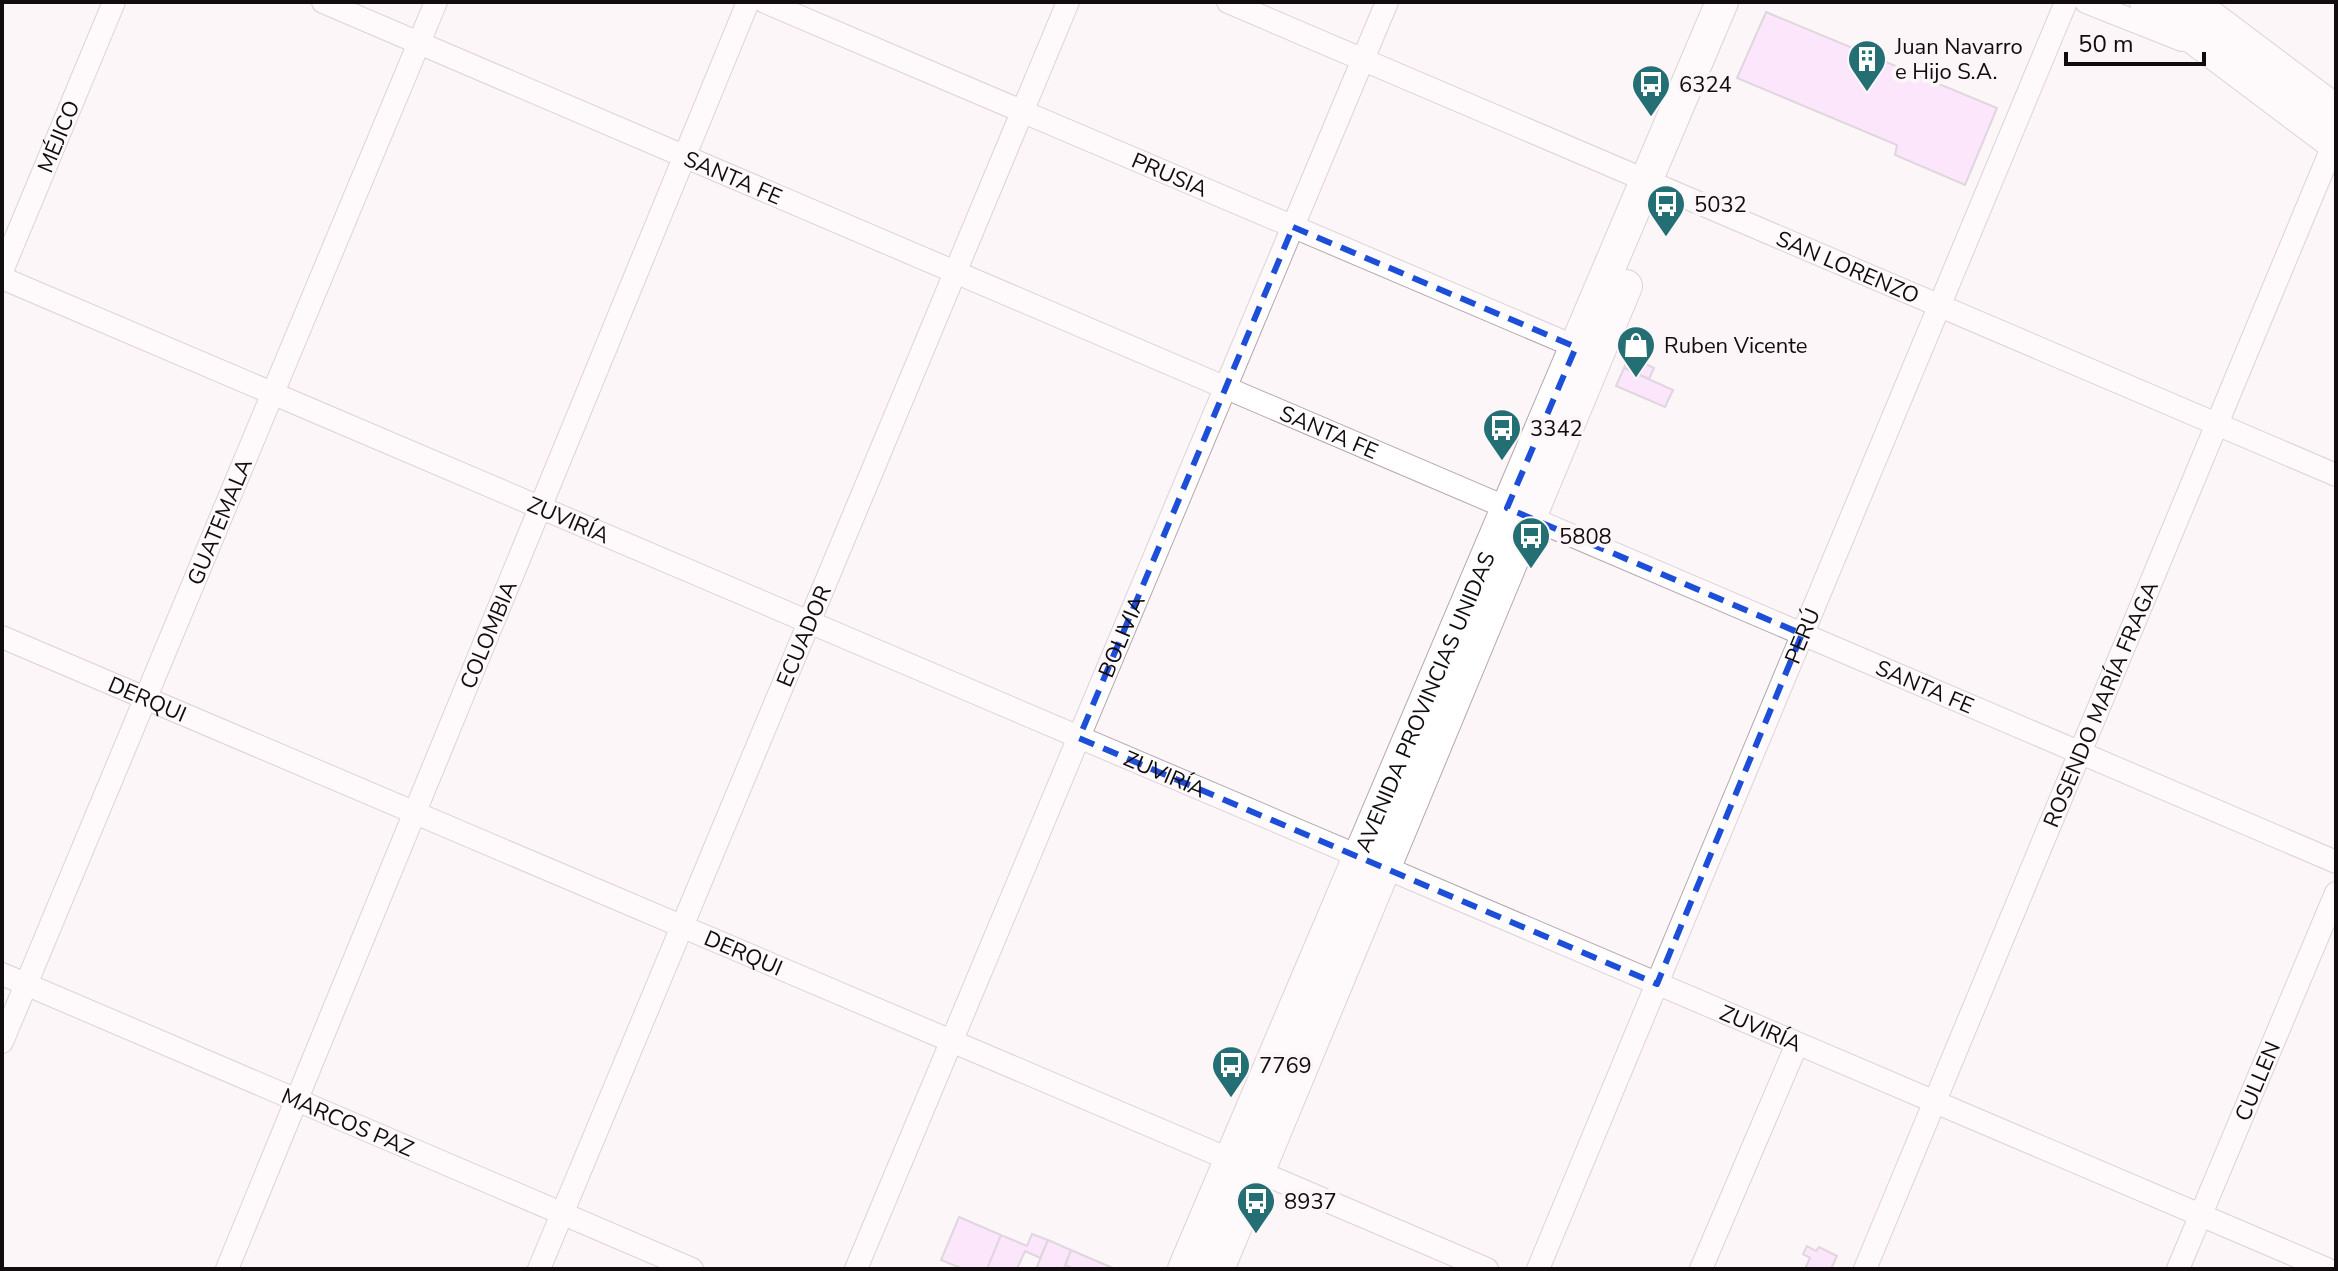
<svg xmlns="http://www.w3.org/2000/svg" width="2338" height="1271" viewBox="0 0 2338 1271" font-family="'Nunito Sans',sans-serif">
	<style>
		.building { fill: #f8d2fc; stroke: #bbafbc; stroke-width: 2 }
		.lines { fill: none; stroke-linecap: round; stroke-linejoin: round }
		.street-casing { stroke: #b7a6ac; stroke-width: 24 }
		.secondary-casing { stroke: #b7a6ac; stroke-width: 34 }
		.street { stroke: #fff; stroke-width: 22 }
		.secondary { stroke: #fff; stroke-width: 32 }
		.marked { fill: none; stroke: #1d4ed8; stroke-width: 6; stroke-dasharray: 16 10; stroke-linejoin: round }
		.labels { text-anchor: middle; stroke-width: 8; stroke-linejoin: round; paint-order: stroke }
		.poi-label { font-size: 22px; fill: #120c0e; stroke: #fdf6f9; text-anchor: start }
		.street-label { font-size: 22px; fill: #120c0e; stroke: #fdf6f9 }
	</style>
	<rect width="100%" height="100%" fill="#fdf6f9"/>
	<path class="building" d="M1766,12L1997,108L1965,185L1895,155L1897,145L1737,78Z
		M1633,348L1641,351L1637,360L1654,368L1649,379L1624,368Z
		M1624,368L1673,390L1665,407L1616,386Z
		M959,1217L1001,1235L987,1269H963L941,1260Z
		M1032,1234L1048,1240L1040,1258L1025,1251L1017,1269H987L1001,1235L1027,1246Z
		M1048,1240L1071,1250L1064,1269H1036Z
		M1807,1246L1816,1251L1819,1247L1837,1256L1831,1269H1805L1810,1258L1803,1254Z
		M1071,1250L1115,1269H1074L1065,1265Z"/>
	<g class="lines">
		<g class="street-casing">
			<g id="street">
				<path id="s1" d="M323,2L2336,862"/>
				<path id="s2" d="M765,2L1576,347"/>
				<path id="s3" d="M1228,2L2336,475"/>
				<path d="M2086,2L2182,40"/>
				<path id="s4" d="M2,271L114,2"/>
				<path id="s5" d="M2,278L2327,1269"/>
				<path id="s6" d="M2,637L1487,1269"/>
				<path id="s7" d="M2,974L692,1269"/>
				<path id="s8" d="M2,1042L436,2"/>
				<path id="s9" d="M227,1269L748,2"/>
				<path id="s10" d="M539,1269L1068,2"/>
				<path id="s11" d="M856,1269L1387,2"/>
				<path id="s12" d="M1538,1269L2066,2"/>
				<path d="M1701,1269L1797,1044"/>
				<path id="s13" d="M1865,1269L2336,138"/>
				<path id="s14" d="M2178,1269L2336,893"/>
			</g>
		</g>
		<g class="secondary-casing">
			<g id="secondary">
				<path d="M2146,2L2336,145"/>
				<path d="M2191,2L2336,111"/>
				<path id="s15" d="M1184,1269L1722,2"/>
				<path d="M1218,1269L1626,286"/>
			</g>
		</g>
		<use href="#street" class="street"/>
		<use href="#secondary" class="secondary"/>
	</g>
	<path d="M0 0H2338V1271H0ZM1293,227L1576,347L1507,508L1802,634L1657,984L1079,738Z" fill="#fdf6f9" fill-opacity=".55" fill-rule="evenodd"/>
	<path class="marked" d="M1293,227L1576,347L1507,508L1802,634L1657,984L1079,738Z"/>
	<defs>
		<g id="building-pin" transform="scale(2)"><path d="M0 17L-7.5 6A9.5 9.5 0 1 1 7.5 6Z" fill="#236f73" stroke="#fdf6f9"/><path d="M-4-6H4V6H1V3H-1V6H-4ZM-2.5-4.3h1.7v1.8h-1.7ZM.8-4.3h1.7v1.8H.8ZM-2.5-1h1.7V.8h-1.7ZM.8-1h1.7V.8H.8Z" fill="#fff"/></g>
		<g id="bus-pin" transform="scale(2)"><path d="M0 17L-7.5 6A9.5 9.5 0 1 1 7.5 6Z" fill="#236f73" stroke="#fdf6f9"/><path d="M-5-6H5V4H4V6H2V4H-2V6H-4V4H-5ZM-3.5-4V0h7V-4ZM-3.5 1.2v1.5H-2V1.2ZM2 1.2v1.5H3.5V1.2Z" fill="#fff"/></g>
		<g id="shop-pin" transform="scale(2)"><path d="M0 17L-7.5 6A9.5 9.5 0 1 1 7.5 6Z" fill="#236f73" stroke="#fdf6f9"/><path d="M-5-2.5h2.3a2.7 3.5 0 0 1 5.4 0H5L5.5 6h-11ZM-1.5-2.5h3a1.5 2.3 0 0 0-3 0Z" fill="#fff"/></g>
	</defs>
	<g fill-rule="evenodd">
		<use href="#building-pin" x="1867" y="59"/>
		<use href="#bus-pin" x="1651" y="84"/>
		<use href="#bus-pin" x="1666" y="204"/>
		<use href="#shop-pin" x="1636" y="345"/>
		<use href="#bus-pin" x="1502" y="428"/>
		<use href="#bus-pin" x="1531" y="536"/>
		<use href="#bus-pin" x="1231" y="1065"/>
		<use href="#bus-pin" x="1256" y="1201"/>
	</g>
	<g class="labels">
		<g class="poi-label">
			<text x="1895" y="54">Juan Navarro<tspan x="1895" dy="25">e Hijo S.A.</tspan></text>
			<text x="1679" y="92">6324</text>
			<text x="1694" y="212">5032</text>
			<text x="1664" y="353">Ruben Vicente</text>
			<text x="1530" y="436">3342</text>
			<text x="1559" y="544">5808</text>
			<text x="1259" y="1073">7769</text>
			<text x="1284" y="1209">8937</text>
		</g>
		<g class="street-label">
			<text dy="8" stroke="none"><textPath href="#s4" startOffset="146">MÉJICO</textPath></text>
			<text dy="8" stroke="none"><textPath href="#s2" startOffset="440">PRUSIA</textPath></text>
			<text dy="8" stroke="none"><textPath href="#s1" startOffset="446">SANTA FE</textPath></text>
			<text dy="8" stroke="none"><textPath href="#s3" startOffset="674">SAN LORENZO</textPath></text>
			<text dy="8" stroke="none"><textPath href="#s1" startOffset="1094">SANTA FE</textPath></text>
			<text dy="8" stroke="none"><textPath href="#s5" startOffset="616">ZUVIRÍA</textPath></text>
			<text dy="8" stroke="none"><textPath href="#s8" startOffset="564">GUATEMALA</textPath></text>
			<text dy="8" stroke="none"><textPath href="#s10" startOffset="686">ECUADOR</textPath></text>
			<text dy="8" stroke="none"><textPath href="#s12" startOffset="686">PERÚ</textPath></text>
			<text dy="8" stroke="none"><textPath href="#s9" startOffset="686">COLOMBIA</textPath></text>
			<text dy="8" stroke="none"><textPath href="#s11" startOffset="686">BOLIVIA</textPath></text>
			<text dy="8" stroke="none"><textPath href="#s1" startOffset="1742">SANTA FE</textPath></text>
			<text dy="8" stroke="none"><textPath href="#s6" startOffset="158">DERQUI</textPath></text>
			<text dy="8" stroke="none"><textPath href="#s15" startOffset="616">AVENIDA PROVINCIAS UNIDAS</textPath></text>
			<text dy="8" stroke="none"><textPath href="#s13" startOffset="612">ROSENDO MARÍA FRAGA</textPath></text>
			<text dy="8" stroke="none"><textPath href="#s5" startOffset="1264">ZUVIRÍA</textPath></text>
			<text dy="8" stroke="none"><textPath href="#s6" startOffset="806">DERQUI</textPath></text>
			<text dy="8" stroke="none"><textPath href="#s5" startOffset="1912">ZUVIRÍA</textPath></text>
			<text dy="8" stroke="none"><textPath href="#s14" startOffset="204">CULLEN</textPath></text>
			<text dy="8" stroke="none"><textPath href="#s7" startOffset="376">MARCOS PAZ</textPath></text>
		</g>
	</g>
	<rect width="2338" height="1271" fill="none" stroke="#120c0e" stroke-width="8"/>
	<path d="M2066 52v12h138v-12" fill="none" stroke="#120c0e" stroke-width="4"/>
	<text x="2078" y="52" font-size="24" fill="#120c0e" stroke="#fdf6f9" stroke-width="6" paint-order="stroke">50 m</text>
</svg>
